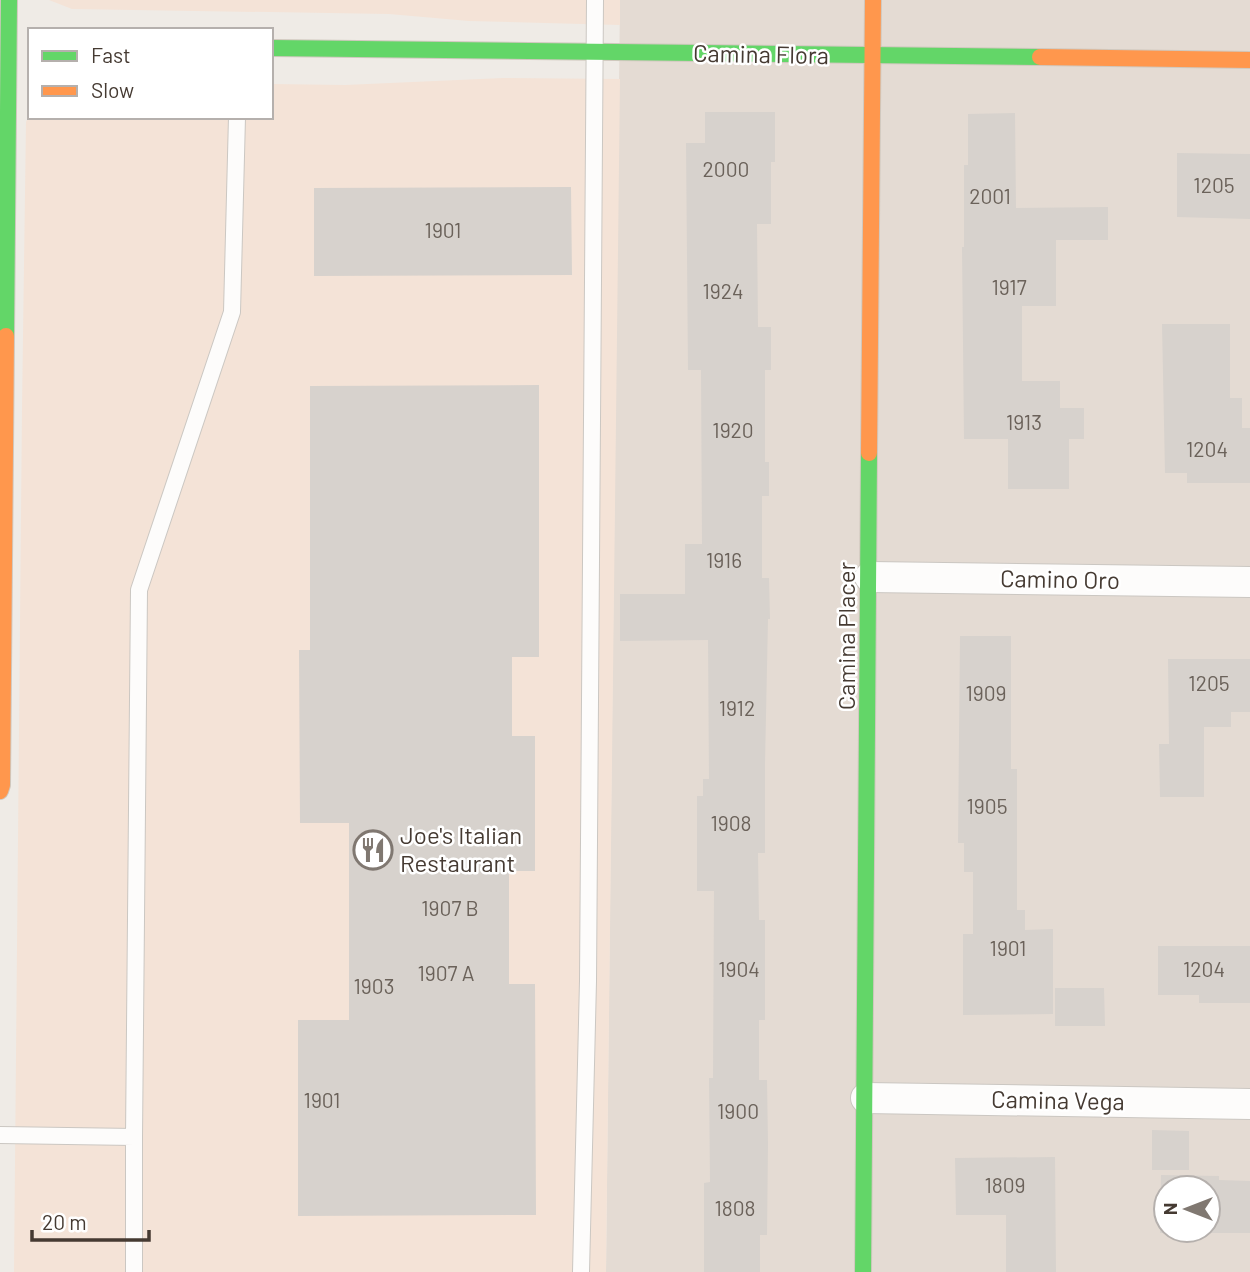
<svg xmlns="http://www.w3.org/2000/svg" width="1250" height="1272" viewBox="0 0 1250 1272" font-family="Barlow,sans-serif">
	<style>
		.residential { fill: #e4dbd3; fill-rule: evenodd }
		.commercial { fill: #f4e3d7 }
		.building { fill: #d7d2cd; fill-rule: evenodd }
		.lines { fill: none; stroke-linecap: round; stroke-linejoin: round }
		.lane-casing { stroke: #cbc7c2; stroke-width: 18 }
		.street-casing { stroke: #cbc7c2; stroke-width: 32 }
		.fast-casing { stroke: #d0c8be; stroke-width: 18 }
		.slow-casing { stroke: #d0c8be; stroke-width: 18 }
		.lane { stroke: #fdfcfb; stroke-width: 16 }
		.street { stroke: #fdfcfb; stroke-width: 30 }
		.fast { stroke: #63d668; stroke-width: 16 }
		.slow { stroke: #ff974d; stroke-width: 16 }
		.labels { text-anchor: middle; stroke-width: 5; stroke-linejoin: round; paint-order: stroke }
		.number-label { font-size: 21px; fill: #6b625a }
		.street-label { font-size: 24px; fill: #453a32; stroke: #fff }
		.poi-label { font-size: 24px; fill: #453a32; stroke: #fff; text-anchor: start }
	</style>
	<rect width="100%" height="100%" fill="#efebe6"/>
	<path class="residential" d="M620,0H1250V1272H606ZM1166,1188H1208V1230H1166Z"/>
	<path class="commercial" d="M49,0H620V25L469,21L389,14L72,9Z
		M503,78L620,79L606,1272H14L22,408L26,122L30,113V117H271V84L345,85Z"/>
	<path class="building" d="M705,112H775V162H771V224H757L758,327H771V370H765V462H769V496H762V578H769L770,619H768L765,763V853H758L759,920H765V1020H759V1080H767L768,1144L767,1235H760V1272H704V1183L710,1182L709,1078H713L714,891H697V796H703V779H709L708,640L620,641V594H685V544H702L701,370H688L686,143H705Z
		M1015,113L1016,208L1108,207V240H1056V306H1022V381H1060V408H1084V439H1069V489H1008V439H964L962,247H964V165H968V114Z
		M1177,153L1250,154V219L1177,217Z
		M571,187L572,275L314,276V188Z
		M1162,324H1230V398H1242V428H1250V483H1187V473H1165Z
		M539,385V657H512V736H535V871H509V984H535L536,1215L298,1216V1020H349V823H300L299,650H310V386Z
		M960,636H1011V769H1017V910H1025V930L1053,929V1014L963,1015V934H973V872H964V843H958Z
		M1168,659H1250V712H1231V727H1204V797H1160L1159,744H1169Z
		M1158,946H1250V1003H1199V995H1158Z
		M1055,988H1104L1105,1026H1055Z
		M1152,1130L1189,1131V1170H1152Z
		M1055,1157L1056,1272H1006V1215H956L955,1158Z
		M1161,1175L1219,1176V1180L1250,1181V1233H1160ZM1166,1188H1208V1230H1166Z"/>
	<g class="lines">
		<g class="lane-casing">
			<path id="lane" d="M0,1135L134,1137L139,590L232,312L237,117
				M134,1137V1272
				M581,1272L588,981L595,0"/>
		</g>
		<g class="street-casing">
			<path id="street" d="M870,577L1250,582
				M866,1098L1250,1104"/>
		</g>
		<g class="fast-casing">
			<path id="fast" d="M271,48L1040,57
				M6,336L9,0
				M863,1272L869,453"/>
		</g>
		<g class="slow-casing">
			<path id="slow" d="M1040,57L1250,60
				M869,453L873,0
				M0,791L2,785L6,336"/>
		</g>
		<use href="#lane" class="lane"/>
		<use href="#street" class="street"/>
		<use href="#fast" class="fast"/>
		<use href="#slow" class="slow"/>
	</g>
	<defs>
		<g id="restaurant-ring" transform="scale(2.0125)"><circle r="9.5" fill="#fff" stroke="#807871" stroke-width="1.5"/><path d="M-5-6h1v4h1v-4h1v4h1v-4h1v5L-1.5 .5V6h-2V.5L-5-1ZM5-6V6H3V1.5H1.5Q1.5-4 5-6Z" fill="#807871"/></g>
	</defs>
	<g fill-rule="evenodd">
		<use href="#restaurant-ring" x="373" y="850"/>
	</g>
	<g class="labels">
		<g class="number-label">
			<text x="726" y="177">2000</text>
			<text x="1214" y="193">1205</text>
			<text x="990" y="204">2001</text>
			<text x="443" y="238">1901</text>
			<text x="1009" y="295">1917</text>
			<text x="723" y="299">1924</text>
			<text x="1024" y="430">1913</text>
			<text x="733" y="438">1920</text>
			<text x="1207" y="457">1204</text>
			<text x="724" y="568">1916</text>
			<text x="1209" y="691">1205</text>
			<text x="986" y="701">1909</text>
			<text x="737" y="716">1912</text>
			<text x="987" y="814">1905</text>
			<text x="731" y="831">1908</text>
			<text x="450" y="916">1907 B</text>
			<text x="1008" y="956">1901</text>
			<text x="739" y="977">1904</text>
			<text x="1204" y="977">1204</text>
			<text x="446" y="981">1907 A</text>
			<text x="374" y="994">1903</text>
			<text x="322" y="1108">1901</text>
			<text x="738" y="1119">1900</text>
			<text x="1005" y="1193">1809</text>
			<text x="735" y="1216">1808</text>
		</g>
		<g class="street-label">
			<text transform="translate(761 55) rotate(1)" y="8">Camina Flora</text>
			<text transform="translate(1060 580) rotate(1)" y="8">Camino Oro</text>
			<text transform="translate(847 636) rotate(-90)" y="8">Camina Placer</text>
			<text transform="translate(1058 1101) rotate(1)" y="8">Camina Vega</text>
		</g>
		<g class="poi-label">
			<text x="400" y="844">Joe's Italian<tspan x="400" dy="28">Restaurant</tspan></text>
		</g>
	</g>
	<rect x="28" y="28" width="245" height="91" fill="#ffffff" stroke="#b5b0ad" stroke-width="2"/>
	<rect x="42" y="51" width="35" height="10" fill="#63d668" stroke="#b5b0ad" stroke-width="2"/>
	<text x="91" y="63" font-size="21" fill="#453a32">Fast</text>
	<rect x="42" y="86" width="35" height="10" fill="#ff974d" stroke="#b5b0ad" stroke-width="2"/>
	<text x="91" y="98" font-size="21" fill="#453a32">Slow</text>
	<g transform="translate(1187 1209) rotate(270)"><circle r="33" fill="#ffffff" stroke="#b5b0ad" stroke-width="2"/>
	<path d="M0-5L12 26L0 18L-12 26Z" fill="#807871"/>
	<text y="-10" font-size="19" font-weight="bold" text-anchor="middle" fill="#453a32">N</text>
	</g>
	<path d="M32 1230v10h117v-10" fill="none" stroke="#453a32" stroke-width="3.5"/>
	<text x="42" y="1230" font-size="21" fill="#453a32" stroke="#ffffff" stroke-width="5" paint-order="stroke">20 m</text>
</svg>
